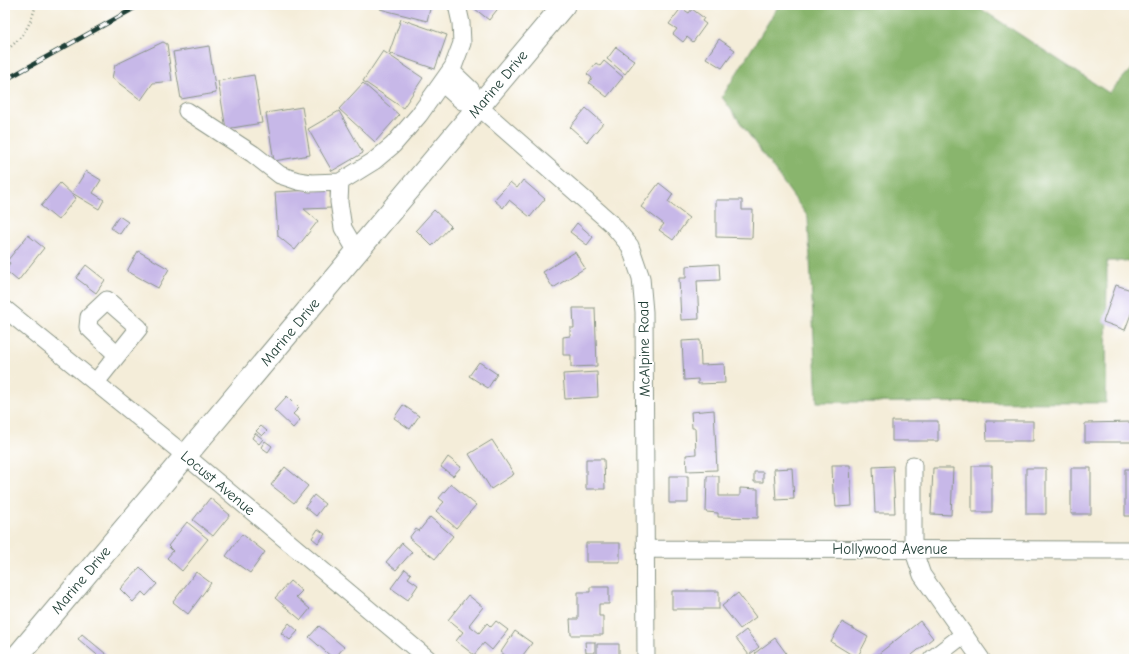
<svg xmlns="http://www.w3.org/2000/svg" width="1139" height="664" viewBox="0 0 1139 664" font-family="'Comic Neue',sans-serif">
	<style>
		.forest { fill: #89b56d; stroke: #547950 }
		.building { fill: #c7b8e8 }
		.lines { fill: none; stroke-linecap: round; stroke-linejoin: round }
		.minor-casing { stroke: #8a9586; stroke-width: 19 }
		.major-casing { stroke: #8a9586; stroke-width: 24 }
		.path { stroke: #8a9586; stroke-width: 2.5; stroke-dasharray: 1 3; stroke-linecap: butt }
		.minor { stroke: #fff; stroke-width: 17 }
		.major { stroke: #fff; stroke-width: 22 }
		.rail-casing { stroke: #1f3d34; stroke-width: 4.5 }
		.rail { stroke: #fff; stroke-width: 3; stroke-dasharray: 9; stroke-linecap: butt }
		.labels { text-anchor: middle; stroke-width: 3.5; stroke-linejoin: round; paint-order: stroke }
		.street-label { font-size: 15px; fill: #1f3d34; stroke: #fff }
	</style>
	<rect width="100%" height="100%" fill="#fff"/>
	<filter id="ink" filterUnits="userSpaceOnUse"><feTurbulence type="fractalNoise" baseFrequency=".025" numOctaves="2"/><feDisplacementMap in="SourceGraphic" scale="8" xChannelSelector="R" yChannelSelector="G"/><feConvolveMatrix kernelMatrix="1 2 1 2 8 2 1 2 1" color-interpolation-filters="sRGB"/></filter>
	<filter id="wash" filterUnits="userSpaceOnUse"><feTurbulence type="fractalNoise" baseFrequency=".012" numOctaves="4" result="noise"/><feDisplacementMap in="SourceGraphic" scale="16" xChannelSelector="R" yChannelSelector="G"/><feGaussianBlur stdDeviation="0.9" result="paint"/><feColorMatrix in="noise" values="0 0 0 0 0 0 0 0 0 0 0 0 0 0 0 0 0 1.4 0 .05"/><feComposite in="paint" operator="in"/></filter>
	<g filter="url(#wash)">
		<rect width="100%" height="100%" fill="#f4edd9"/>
		<path class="forest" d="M779,5H975L1109,93L1134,66V261H1107L1106,403L817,402L808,217L722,97Z"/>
		<g id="blocks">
			<path class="building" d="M381,5H431L427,21L380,9Z
				M470,5H498L500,6L489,20Z
				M681,8L689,13L692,9L704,18L702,21L706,24L693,42L687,37L683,42L673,34L677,29L669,24Z
				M401,19L447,35L435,69L389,53Z
				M719,39L735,50L722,68L706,58Z
				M163,42L167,44L172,81L153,83L141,100L112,78L115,65Z
				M209,46L216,93L181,99L173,52Z
				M616,47L635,61L625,74L607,59Z
				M383,51L423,78L403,108L363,81Z
				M604,61L623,77L607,97L589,83L592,78L587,74L596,63L600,66Z
				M254,75L262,123L226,129L218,81Z
				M363,83L399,115L375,142L339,109Z
				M302,107L310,155L274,161L266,113Z
				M586,108L603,123L587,142L570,127Z
				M339,111L363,153L332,171L308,129Z
				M86,171L101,180L93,193L104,200L99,209L72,193Z
				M523,180L545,199L530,217L509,200L503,208L494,200L510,182L517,188Z
				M60,183L76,198L58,220L41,206Z
				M659,183L673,194L668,202L689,218L673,240L659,230L664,224L641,207Z
				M330,189L331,208L304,209L318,221L295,250L278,236L275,192Z
				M716,200H742V210H753L752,238L716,237Z
				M434,210L451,226L432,246L416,230Z
				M119,216L128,222L120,234L111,228Z
				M577,223L593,237L587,245L570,232Z
				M28,235L44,248L18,281L5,270L10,263L7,261Z
				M138,251L169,269L158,288L127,271Z
				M575,252L585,268L553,288L543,272Z
				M719,264L720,280L697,281L699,319L681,320L679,278H686V266Z
				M86,265L105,280L96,293L76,278Z
				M1116,285L1134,291V306L1125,330L1103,322Z
				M573,308H595L597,366L571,367V355H563V337L570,336V328H574Z
				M700,340L701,365L724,364L725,383L698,384V379L684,380L682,341Z
				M479,362L497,374L488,388L469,376Z
				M597,372L598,397L565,399L563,374Z
				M287,396L299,408L293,414L300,420L293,428L274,410Z
				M403,405L419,416L410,429L394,418Z
				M714,410L717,470L687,471L686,455L696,454L695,428H692L691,412Z
				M892,421H938V441H892Z
				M986,421H1033V441H987Z
				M1132,422V442H1085V423Z
				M261,426L267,431L262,436L256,431Z
				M255,433L263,439L259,444L252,438Z
				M492,440L514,474L491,489L469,454Z
				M265,441L272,446L268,452L261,447Z
				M448,457L461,467L453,476L441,467Z
				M586,459H604L605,489H586Z
				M832,465H850L852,506L836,507L835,493H833Z
				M893,466L895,513H875L873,467Z
				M972,466H992V512H972Z
				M285,467L308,486L294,503L271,485Z
				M792,468L794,499L776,500L774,469Z
				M933,468H953L951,515L931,514Z
				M1026,468H1046V514H1026Z
				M1071,468H1091V514H1071Z
				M1125,469H1134V516H1125Z
				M754,472H763V482H754Z
				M669,476H688V503H669Z
				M707,476H719V496H740V488L758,489V518L718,517V513L706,512Z
				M451,484L476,505L456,528L436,511L444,502L439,498Z
				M314,495L325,504L316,516L305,507Z
				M210,498L230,515L213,536L193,520Z
				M430,517L453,536L435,559L409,538L416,529L419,531Z
				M187,522L208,539L182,571L167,558L173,551L168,546Z
				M318,529L325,534L318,543L312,538Z
				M242,534L265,552L250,573L226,556Z
				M402,543L412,552L396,570L386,562Z
				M586,543H620V562H586Z
				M140,567L157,584L146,596L142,592L133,602L120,589Z
				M405,569L411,574L408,578L418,585L408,600L391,588Z
				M196,572L211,583L188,614L173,602Z
				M290,581L302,591L296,597L310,609L301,620L275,598Z
				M590,587H609V604H599V616H603V635H571L570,619H578V592H590Z
				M672,591H719V609H672Z
				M738,593L756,617L740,629L722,606Z
				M468,595L483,607L469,625L479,633L487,623L491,627L496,621L508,630L492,650L484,643L474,655L456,641L463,632L448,620Z
				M920,621L933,638L907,659H872Z
				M842,622L868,637L857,658L831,642Z
				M289,623L298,631L290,640L281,633Z
				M319,626L344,647L334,659L309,637Z
				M746,630L759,647L749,655L736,638Z
				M515,631L532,643L520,659H510L501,652Z
				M82,634L112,659H102L78,639Z
				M775,638L786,653L778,659H760L755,653Z
				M585,642H595V653H586Z
				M597,644H619V659H603V656H597Z"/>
		</g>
	</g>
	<g filter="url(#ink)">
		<use href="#blocks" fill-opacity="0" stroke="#8a9586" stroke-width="1"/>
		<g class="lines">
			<g class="minor-casing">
				<path id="minor" d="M451,71L471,90V100L479,107L611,223L630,246L641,278L644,312L646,659
					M442,83L462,101L471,100
					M187,111L253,154L280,175L298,181L311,183L340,182
					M357,252L343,228L339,202L340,182L374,161L393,145L419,115L453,67L462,43L461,23L457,5
					M5,309L186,456L428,659
					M96,382L139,328L107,300L89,317L88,327L117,355
					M913,465V549L922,575L981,659
					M646,549L1134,550
					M932,659L963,635"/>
			</g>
			<g class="major-casing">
				<path id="major" d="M15,659L564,5"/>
			</g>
			<path class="path" d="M5,52C23,36 29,29 36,5"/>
			<use href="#minor" class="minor"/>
			<use href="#major" class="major"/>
			<g class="rail-casing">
				<path id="rail" d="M5,80L140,5"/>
			</g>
			<use href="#rail" class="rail"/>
		</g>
	</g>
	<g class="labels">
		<g class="street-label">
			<text transform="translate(498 84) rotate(-50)" y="5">Marine Drive</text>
			<text transform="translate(290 332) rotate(-50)" y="5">Marine Drive</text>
			<text transform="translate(644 349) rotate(-91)" y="5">McAlpine Road</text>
			<text transform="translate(218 483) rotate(40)" y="5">Locust Avenue</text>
			<text x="890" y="554">Hollywood Avenue</text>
			<text transform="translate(81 580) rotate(-50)" y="5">Marine Drive</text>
		</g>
	</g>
	<rect width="1139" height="664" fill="none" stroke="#fff" stroke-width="20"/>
</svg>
